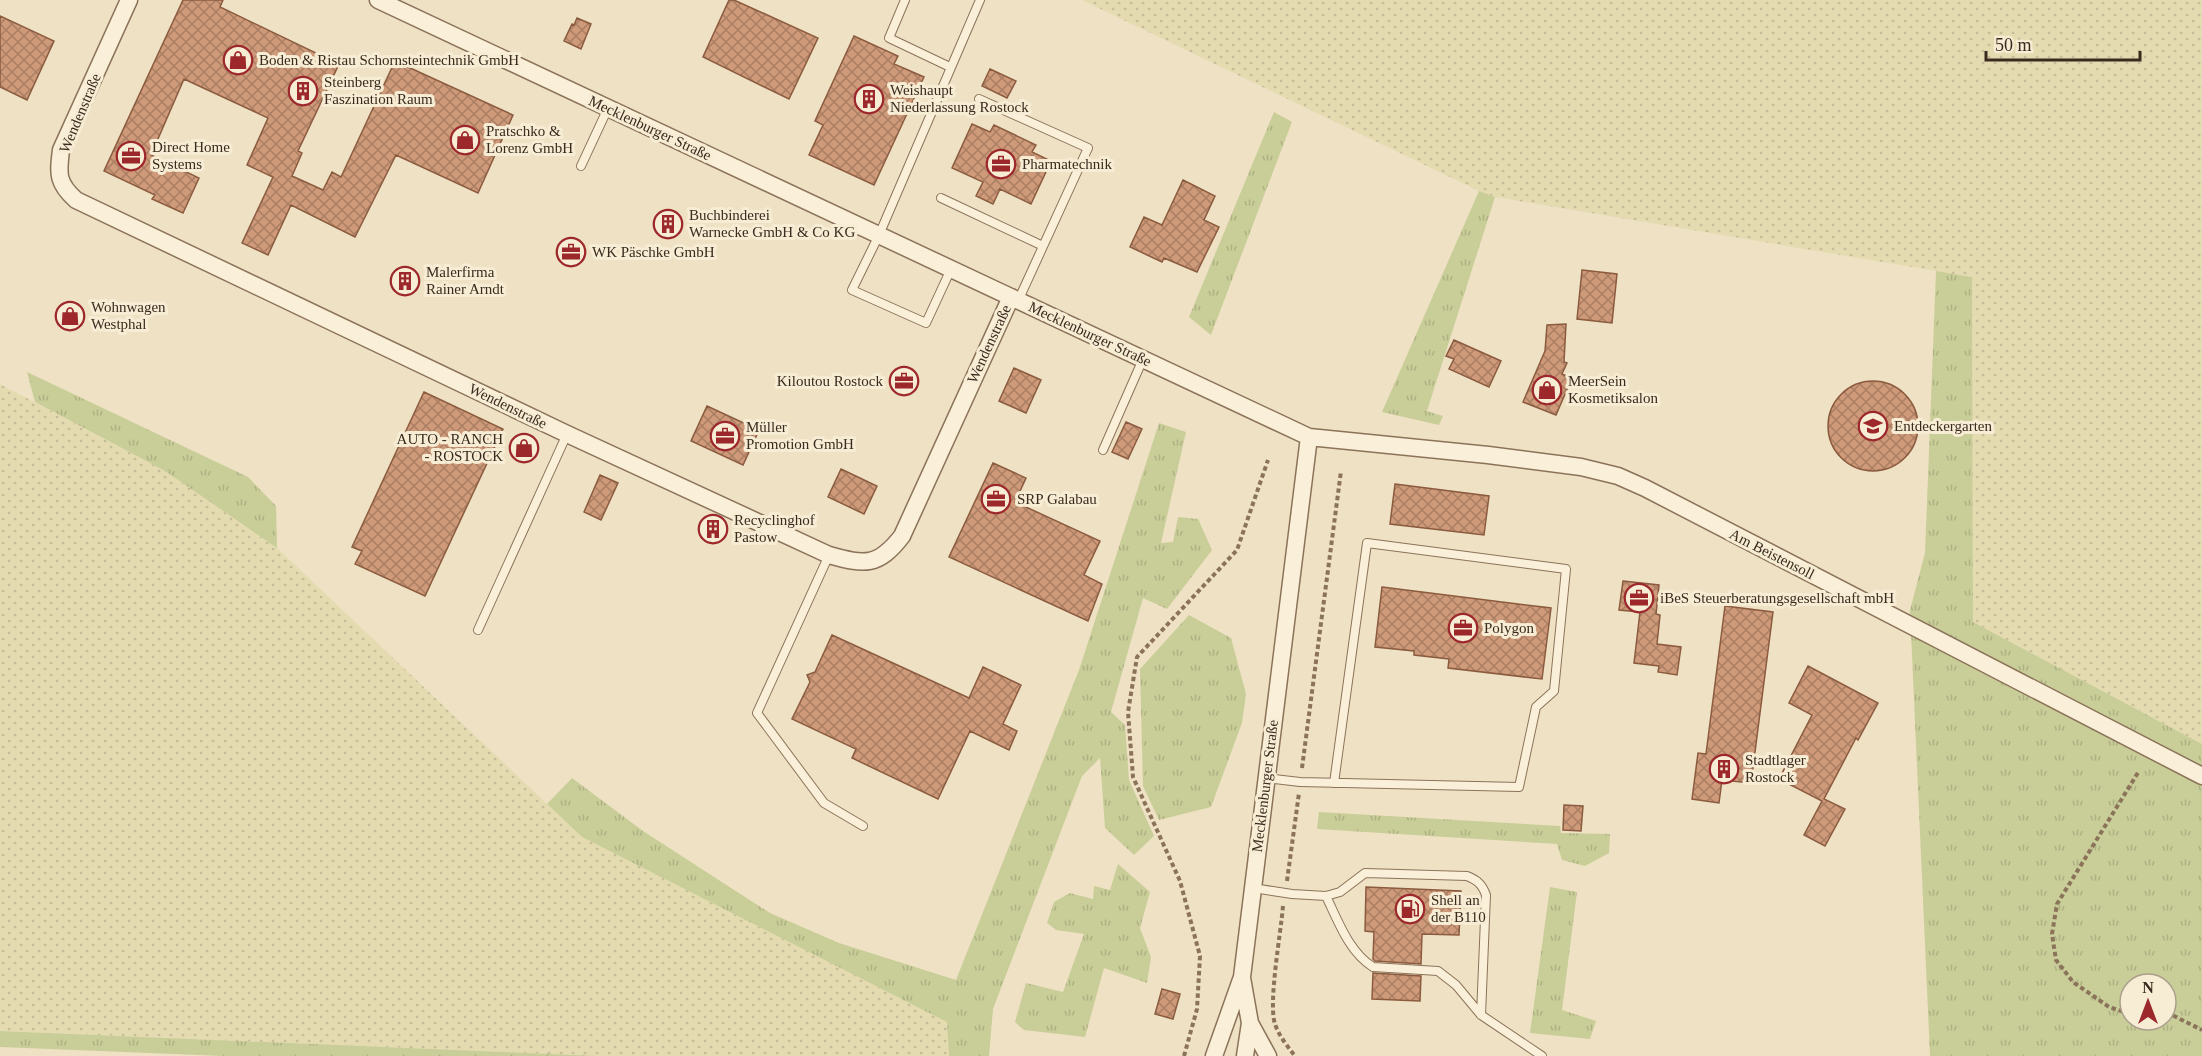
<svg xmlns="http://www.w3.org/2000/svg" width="2202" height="1056" viewBox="0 0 2202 1056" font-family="'Times New Roman',serif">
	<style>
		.farmland { fill: url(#farmland-dots) }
		.grass { fill: url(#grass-tufts); fill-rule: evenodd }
		.building { fill: url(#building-cross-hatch); stroke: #8b5b3f; stroke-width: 1.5 }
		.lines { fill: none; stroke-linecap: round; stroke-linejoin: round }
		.service-casing { stroke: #8b735a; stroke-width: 10 }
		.minor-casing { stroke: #8b735a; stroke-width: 19 }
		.path { stroke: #8b735a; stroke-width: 4; stroke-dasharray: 4.5 3; stroke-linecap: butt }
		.service { stroke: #faefd8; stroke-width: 8 }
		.minor { stroke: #faefd8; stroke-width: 16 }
		.labels { text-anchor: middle; stroke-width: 6; stroke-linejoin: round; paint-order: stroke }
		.poi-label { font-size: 15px; fill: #3a2b1e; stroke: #f7ecd4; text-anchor: start }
		.street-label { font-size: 15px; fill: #3a2b1e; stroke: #f7ecd4 }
	</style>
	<defs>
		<pattern id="farmland-dots" width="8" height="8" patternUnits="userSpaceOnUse" patternTransform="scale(1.5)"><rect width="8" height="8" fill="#e5dbb1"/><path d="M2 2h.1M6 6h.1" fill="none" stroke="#c5bc98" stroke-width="1.8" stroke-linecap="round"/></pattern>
		<pattern id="grass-tufts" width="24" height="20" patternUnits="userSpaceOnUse" patternTransform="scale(1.5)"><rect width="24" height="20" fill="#c9ce98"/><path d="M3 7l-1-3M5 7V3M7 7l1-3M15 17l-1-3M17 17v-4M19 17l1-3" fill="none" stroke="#adb183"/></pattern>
		<pattern id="building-cross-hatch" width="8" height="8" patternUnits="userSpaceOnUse" patternTransform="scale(1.5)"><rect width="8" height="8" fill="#cf9a79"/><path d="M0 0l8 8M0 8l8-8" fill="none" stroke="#a97e63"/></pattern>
	</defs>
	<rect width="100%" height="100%" fill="#efe1c4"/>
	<path class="farmland" d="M1082,0H2202V744L1973,622L1972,277L1495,197L1479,191Z
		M0,384L165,471L277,548L582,837L948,1022L949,1056H599L0,1031Z"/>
	<path class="grass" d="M1274,112L1292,122L1211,335L1189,317Z
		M1479,191L1495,197L1427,411L1443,416L1439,425L1382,412Z
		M1936,271L1972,277L1973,622L2202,744V1056H1930L1910,610L1925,553ZM2130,984H2166V1020H2130Z
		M27,372L248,477L276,506L277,548L165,471L35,402Z
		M1159,423L1186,432L1161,543L1173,542L1178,517L1198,519L1212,550L1167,609L1143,598L1111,712L1125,725L1129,780L1154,836L1134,855L1105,828L1100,758L1082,776L993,1009L989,1056H949L947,1022L582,837L547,804L572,778L643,831L770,913L839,943L956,980L1079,670Z
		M1189,615L1231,638L1246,694L1242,723L1211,807L1159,820L1143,786L1140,669Z
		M1319,812L1560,826L1561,833L1610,834L1609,853L1585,866L1562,860L1557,844L1317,829Z
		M1118,864L1150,892L1140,928L1151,957L1147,983L1104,968L1085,1037L1024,1030L1015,1022L1026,983L1063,992L1084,934L1056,930L1047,923L1054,902L1070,893L1093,899L1094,886L1110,890Z
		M1550,887L1577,892L1562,1010L1596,1021L1590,1039L1530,1033Z
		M0,1031L599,1056H223L0,1047Z"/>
	<path class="building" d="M183,0H223L220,7L339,64L298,151L302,153L292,176L323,190L332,172L341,177L395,61L513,115L478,193L396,155L355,237L291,205L268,255L242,243L273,177L247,165L268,118L184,79L151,155L199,178L183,213L152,199L155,195L104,171Z
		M729,0H734L818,38L789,99L703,57Z
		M0,16L54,41L27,100L0,87Z
		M577,18L591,24L581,49L564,41L572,24L574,25Z
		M854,36L898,56L894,64L924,77L874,185L809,155L823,125L815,121Z
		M990,69L1016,81L1007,98L982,86Z
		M972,124L990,132L994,125L1036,145L1032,152L1051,161L1031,204L1000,189L993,204L976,196L983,182L952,168Z
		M1183,180L1215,196L1204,220L1219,227L1197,272L1164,258L1162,262L1130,247L1144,217L1162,225Z
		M1582,270L1617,274L1612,323L1577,319Z
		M1566,324L1564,362L1567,363L1562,374L1572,378L1556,415L1523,402L1545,351L1547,325Z
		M1454,340L1501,361L1489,387L1449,369L1454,359L1446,356Z
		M1014,368L1041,380L1026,413L999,401Z
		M1828 426a45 45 0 1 1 90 0a45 45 0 1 1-90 0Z
		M424,392L503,429L425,596L355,564L362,551L352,547Z
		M707,406L759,430L743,465L691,441Z
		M1126,422L1142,429L1128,459L1112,452Z
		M993,463L1026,478L1015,502L1100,541L1084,575L1102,584L1088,621L949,557Z
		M841,469L877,486L864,514L828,497Z
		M600,475L618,483L601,520L584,512Z
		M1395,484L1489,496L1484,535L1390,524Z
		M1623,581L1659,585L1656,614L1660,615L1657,644L1681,647L1677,675L1658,672L1659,666L1634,663L1640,612L1619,610Z
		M1382,587L1551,608L1542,679L1448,668L1449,659L1414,655V651L1375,647Z
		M1725,606L1773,612L1751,783L1722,780L1719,803L1692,799L1698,753L1706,754Z
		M832,635L969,698L983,667L1021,685L1003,724L1017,731L1009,750L970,731L938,799L852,758L856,749L792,719L810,682L807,675L815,672Z
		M1808,666L1878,703L1858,740L1856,738L1824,799L1845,809L1825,846L1804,835L1822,801L1779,779L1812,715L1789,703Z
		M1564,805L1583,806L1581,831L1563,830Z
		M1366,887L1461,891L1459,935L1422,934L1421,964L1375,961L1373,959L1374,932L1365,931Z
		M1373,973L1421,976L1420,1001L1372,999Z
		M1162,989L1180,994L1173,1019L1155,1014Z"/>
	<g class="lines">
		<g class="service-casing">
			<path id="service" d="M905,0L889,38L950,67
				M979,99L1088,148L1018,301
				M581,166L608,108
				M941,198L1043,246
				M951,269L926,323L852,290L879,235L980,0
				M1103,450L1143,359
				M829,555L757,713L824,803L863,826
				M478,630L567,434
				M1266,778L1300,782L1519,787L1536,707L1554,691L1566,569L1367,543L1334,783
				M1253,888L1292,894L1326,896L1340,892L1365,873L1467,876C1477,880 1482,884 1486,895L1481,1015
				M1326,896C1338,921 1349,952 1373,967L1438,971L1456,985L1481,1015L1542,1056"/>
		</g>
		<g class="minor-casing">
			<path id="minor" d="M129,0L61,150C58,174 57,183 76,200L567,434L829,555C865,565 878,567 902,536L1011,297
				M378,0L1309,437L1488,455L1581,467L1618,476L1645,488L2202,776
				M1242,978L1250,1023L1245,1056
				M1250,1023L1268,1056
				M1214,1056L1242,977L1309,437"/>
		</g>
		<path class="path" d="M1302,768L1341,471
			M1287,881L1299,793
			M1283,906C1281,932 1268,1003 1275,1024C1279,1036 1288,1047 1295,1056
			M2130,1014L2109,1007L2073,982L2056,960L2052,934L2057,904L2139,771
			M2166,1014H2170L2202,1030
			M1184,1056L1197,1009L1200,956L1180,881L1133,777L1128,712L1137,657L1237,550L1268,460"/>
		<use href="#service" class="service"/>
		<use href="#minor" class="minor"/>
	</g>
	<defs>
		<g id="shop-ring" transform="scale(1.5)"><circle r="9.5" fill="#f7ecd4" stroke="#9c282c" stroke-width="1.5"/><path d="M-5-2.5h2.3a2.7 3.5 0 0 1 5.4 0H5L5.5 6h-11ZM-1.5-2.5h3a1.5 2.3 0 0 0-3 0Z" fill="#9c282c"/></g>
		<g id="building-ring" transform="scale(1.5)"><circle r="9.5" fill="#f7ecd4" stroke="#9c282c" stroke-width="1.5"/><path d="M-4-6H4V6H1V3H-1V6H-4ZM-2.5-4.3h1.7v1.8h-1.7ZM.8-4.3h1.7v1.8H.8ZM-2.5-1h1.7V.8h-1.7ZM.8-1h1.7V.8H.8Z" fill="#9c282c"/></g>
		<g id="office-ring" transform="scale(1.5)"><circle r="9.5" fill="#f7ecd4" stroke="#9c282c" stroke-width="1.5"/><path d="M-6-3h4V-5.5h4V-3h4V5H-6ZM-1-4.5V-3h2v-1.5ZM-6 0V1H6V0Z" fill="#9c282c"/></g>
		<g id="school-ring" transform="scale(1.5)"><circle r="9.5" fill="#f7ecd4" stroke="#9c282c" stroke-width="1.5"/><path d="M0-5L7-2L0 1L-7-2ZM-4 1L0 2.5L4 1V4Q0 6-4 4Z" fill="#9c282c"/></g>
		<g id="fuel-ring" transform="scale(1.5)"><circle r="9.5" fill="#f7ecd4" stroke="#9c282c" stroke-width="1.5"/><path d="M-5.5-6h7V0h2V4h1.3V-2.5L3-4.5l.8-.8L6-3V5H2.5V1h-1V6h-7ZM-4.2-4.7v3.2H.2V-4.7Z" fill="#9c282c"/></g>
	</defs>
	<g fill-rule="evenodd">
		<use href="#shop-ring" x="238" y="60"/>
		<use href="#building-ring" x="303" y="91"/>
		<use href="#building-ring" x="869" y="99"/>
		<use href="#shop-ring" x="465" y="140"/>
		<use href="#office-ring" x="131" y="156"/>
		<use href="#office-ring" x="1001" y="164"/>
		<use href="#building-ring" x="668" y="224"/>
		<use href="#office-ring" x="571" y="252"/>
		<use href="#building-ring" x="405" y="281"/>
		<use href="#shop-ring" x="70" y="316"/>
		<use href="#office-ring" x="904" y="381"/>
		<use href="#shop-ring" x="1547" y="390"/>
		<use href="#school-ring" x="1873" y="426"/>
		<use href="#office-ring" x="725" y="436"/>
		<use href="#shop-ring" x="524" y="448"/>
		<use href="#office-ring" x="996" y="499"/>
		<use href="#building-ring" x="713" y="529"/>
		<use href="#office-ring" x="1639" y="598"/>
		<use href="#office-ring" x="1463" y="628"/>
		<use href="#building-ring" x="1724" y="769"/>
		<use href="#fuel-ring" x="1410" y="909"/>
	</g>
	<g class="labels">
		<g class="poi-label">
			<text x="259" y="65">Boden &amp; Ristau Schornsteintechnik GmbH</text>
			<text x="324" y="87">Steinberg<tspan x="324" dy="17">Faszination Raum</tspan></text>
			<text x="890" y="95">Weishaupt<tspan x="890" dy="17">Niederlassung Rostock</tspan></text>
			<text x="486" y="136">Pratschko &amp;<tspan x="486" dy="17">Lorenz GmbH</tspan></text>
			<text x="152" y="152">Direct Home<tspan x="152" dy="17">Systems</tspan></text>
			<text x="1022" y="169">Pharmatechnik</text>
			<text x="689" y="220">Buchbinderei<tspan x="689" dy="17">Warnecke GmbH &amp; Co KG</tspan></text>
			<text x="592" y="257">WK Päschke GmbH</text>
			<text x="426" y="277">Malerfirma<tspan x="426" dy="17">Rainer Arndt</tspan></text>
			<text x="91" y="312">Wohnwagen<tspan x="91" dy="17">Westphal</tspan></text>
			<text x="883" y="386" text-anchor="end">Kiloutou Rostock</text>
			<text x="1568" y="386">MeerSein<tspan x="1568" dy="17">Kosmetiksalon</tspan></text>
			<text x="1894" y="431">Entdeckergarten</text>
			<text x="746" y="432">Müller<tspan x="746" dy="17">Promotion GmbH</tspan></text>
			<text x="503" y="444" text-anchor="end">AUTO - RANCH<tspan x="503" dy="17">- ROSTOCK</tspan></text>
			<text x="1017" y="504">SRP Galabau</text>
			<text x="734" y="525">Recyclinghof<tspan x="734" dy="17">Pastow</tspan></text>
			<text x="1660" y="603">iBeS Steuerberatungsgesellschaft mbH</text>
			<text x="1484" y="633">Polygon</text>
			<text x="1745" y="765">Stadtlager<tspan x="1745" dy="17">Rostock</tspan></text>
			<text x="1431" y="905">Shell an<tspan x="1431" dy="17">der B110</tspan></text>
		</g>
		<g class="street-label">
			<text transform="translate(80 113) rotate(-67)" y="5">Wendenstraße</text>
			<text transform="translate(650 128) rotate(25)" y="5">Mecklenburger Straße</text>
			<text transform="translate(1090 334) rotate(25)" y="5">Mecklenburger Straße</text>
			<text transform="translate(989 344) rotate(-65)" y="5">Wendenstraße</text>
			<text transform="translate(508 406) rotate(26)" y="5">Wendenstraße</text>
			<text transform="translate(1772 554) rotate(27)" y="5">Am Beistensoll</text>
			<text transform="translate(1265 786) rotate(-83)" y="5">Mecklenburger Straße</text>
		</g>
	</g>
	<g transform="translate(2148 1002)"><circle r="28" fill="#f7ecd4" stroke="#ab9f8b" stroke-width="1.5"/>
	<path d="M0-4.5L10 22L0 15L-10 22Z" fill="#9c282c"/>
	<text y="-9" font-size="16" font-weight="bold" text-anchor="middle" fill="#3a2b1e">N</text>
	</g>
	<path d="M1986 51v9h154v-9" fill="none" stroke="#3a2b1e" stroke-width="3"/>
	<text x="1995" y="51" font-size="18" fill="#3a2b1e" stroke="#f7ecd4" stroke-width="4.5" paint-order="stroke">50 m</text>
</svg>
